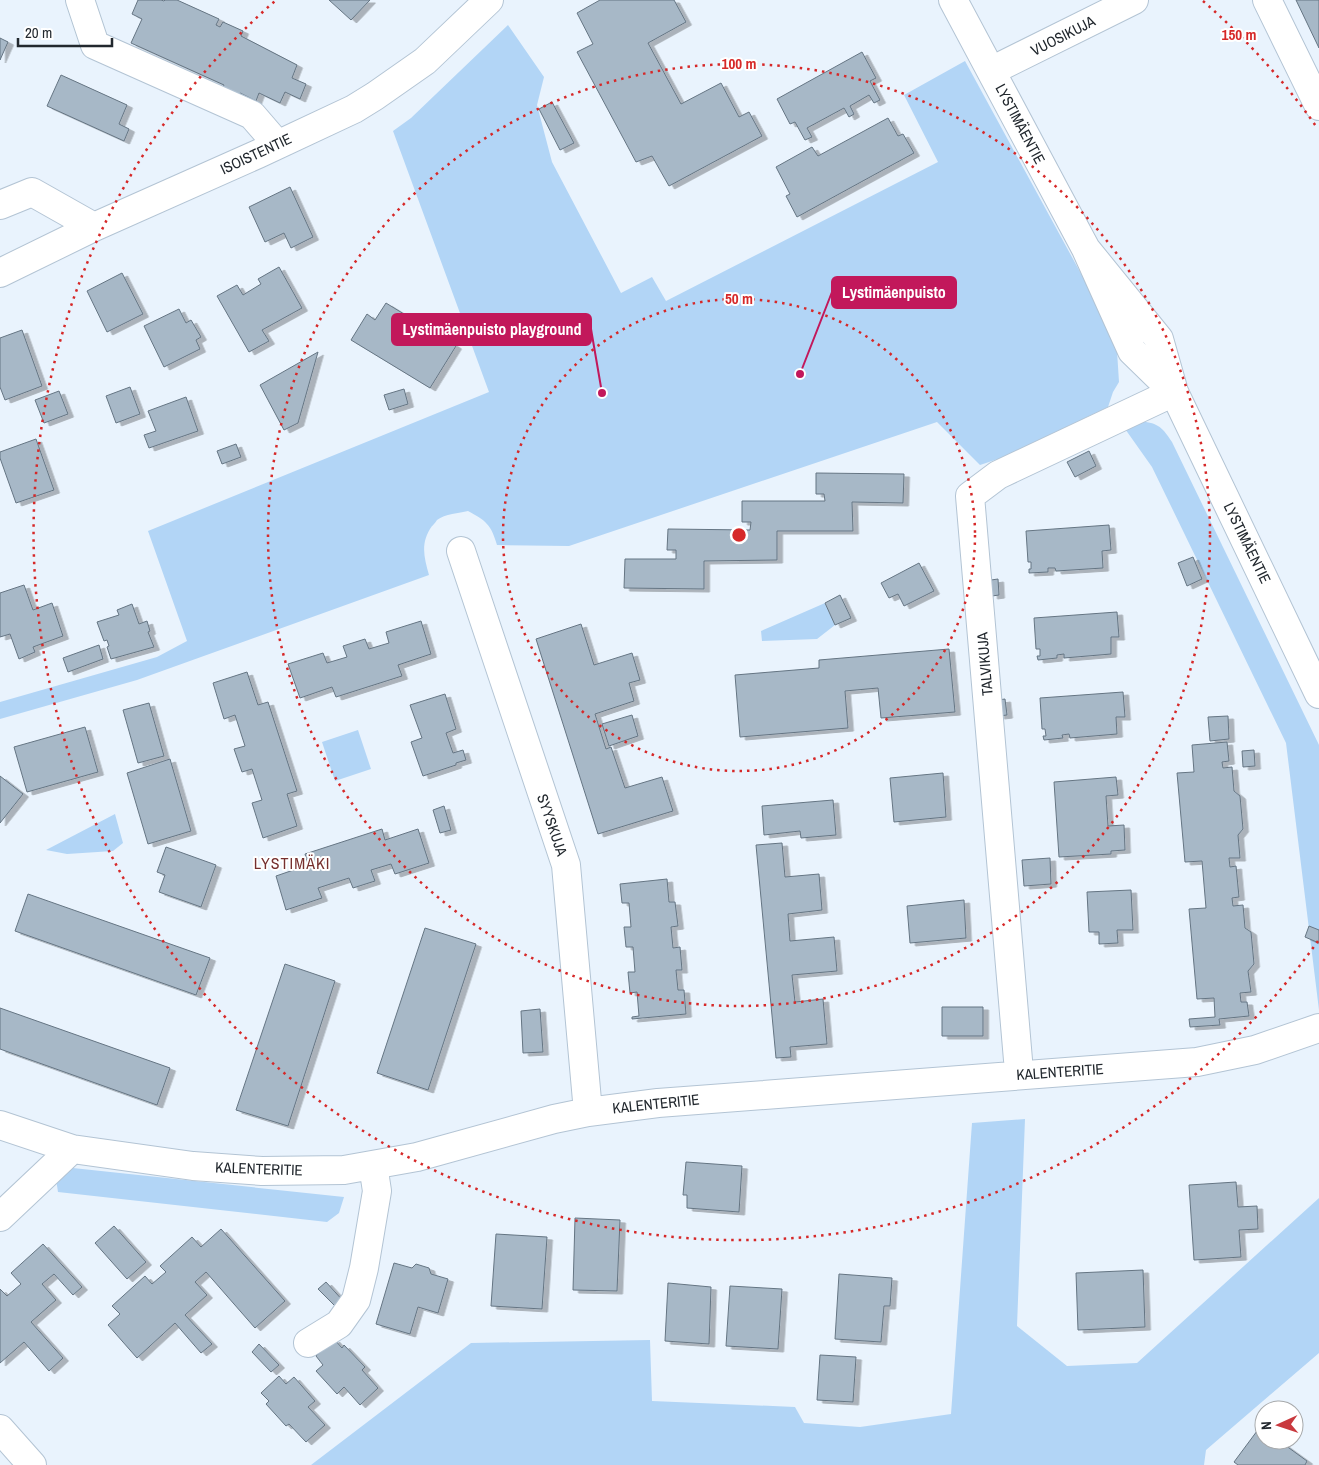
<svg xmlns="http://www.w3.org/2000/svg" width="1319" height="1465" viewBox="0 0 1319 1465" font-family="'Archivo Narrow',sans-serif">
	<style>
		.green { fill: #b2d5f6 }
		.building { fill: #a7b8c7; stroke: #657583; filter: url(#shadow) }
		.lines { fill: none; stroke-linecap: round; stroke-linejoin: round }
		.minor-casing { stroke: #b3c4d4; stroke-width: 30 }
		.minor { stroke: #fff; stroke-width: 28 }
		.ring { fill: none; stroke: #d62828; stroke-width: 2.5; stroke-dasharray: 2.5 5 }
		.labels { text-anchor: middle; stroke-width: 4; stroke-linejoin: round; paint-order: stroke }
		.street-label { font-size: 15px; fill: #22282e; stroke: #fff }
		.neighbourhood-label { font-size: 16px; letter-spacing: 1px; fill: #752f2e; stroke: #fff }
		.centre { fill: #d62828; stroke: #fff; stroke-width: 2.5 }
		.ring-label { font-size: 15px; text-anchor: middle; font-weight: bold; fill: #d62828; stroke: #fff; stroke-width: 4; stroke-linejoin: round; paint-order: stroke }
		.leader { fill: none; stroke: #c2185b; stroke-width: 2 }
		.callout-dot { fill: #c2185b; stroke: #fff; stroke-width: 2 }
		.callout { fill: #c2185b; stroke: #c2185b; stroke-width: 2 }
		.callout-label { font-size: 16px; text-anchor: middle; font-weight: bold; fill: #fff }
	</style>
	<defs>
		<filter id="shadow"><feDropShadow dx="5.5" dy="3" stdDeviation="0" flood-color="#0004"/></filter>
	</defs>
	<rect width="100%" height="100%" fill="#e9f3fd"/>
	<path class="green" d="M508,25L544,77L537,105L552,162L621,293L652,277L666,301L938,162L904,95L965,61L1121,347L1117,351L1119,382L1113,392L1108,407L1001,458L980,465L937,422L569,546L497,545C491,524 486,521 468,511C459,513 445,514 437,520C437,520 433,526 432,526C420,543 424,557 429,575L137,680L0,719V702L157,657L187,641L148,531L489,392L393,131L411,118Z
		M1138,421C1157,423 1161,425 1172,442L1319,745V1010L1286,743L1152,467L1123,426Z
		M825,603L835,625L817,639L762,641L761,631Z
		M358,730L371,769L335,781L322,742Z
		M115,814L123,843L113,851L67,854L46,850Z
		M1025,1119L1017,1326L1067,1366L1137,1363L1319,1198V1353L1206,1450L1204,1465H311L471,1343L650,1340L652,1401L795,1407L804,1423L860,1427L951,1414L972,1123Z
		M54,1166L344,1197L339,1213L327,1222L58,1192Z"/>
	<path class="building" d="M138,0H161L164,1L165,0H177L219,19L216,25L220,27L223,22L243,31L241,36L297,65L292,78L306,84L300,99L285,92L280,103L259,93L256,101L240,93L237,99L221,91L224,85L131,43L142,19L132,14Z
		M329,0H370L351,20Z
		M600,0H674L686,22L648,43L681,104L721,83L739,117L749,112L762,136L669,186L652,156L636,162L577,52L593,44L577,13Z
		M1296,0H1319V48Z
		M0,38L8,42L0,60Z
		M862,52L876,78L870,81L880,100L874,103L869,95L850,106L854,114L849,117L844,108L807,128L812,137L805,140L795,122L790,124L777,99Z
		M61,75L127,105L119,124L129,129L124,141L47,106Z
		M552,102L574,143L560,150L539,109Z
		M888,118L898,136L903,134L914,153L797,217L786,196L790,194L776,167L812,147L818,156Z
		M290,187L313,237L291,248L284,233L265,242L249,207Z
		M279,267L302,308L262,330L269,341L249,352L217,296L237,285L243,295L261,284L258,279Z
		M122,273L143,314L107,332L87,291Z
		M386,303L456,346L430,388L351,340L367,314L375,320Z
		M179,309L186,323L191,320L201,337L196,340L200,349L164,367L144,326Z
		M22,330L42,386L5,400L0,387V338Z
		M318,352L298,423L284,430L260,385Z
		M130,387L140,414L116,423L106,396Z
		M404,389L408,404L389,410L384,395Z
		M59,391L68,414L44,423L35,400Z
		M186,397L198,431L149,448L144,435L156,431L148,411Z
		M36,439L54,490L16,503L0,458V452Z
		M236,444L241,457L222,464L217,451Z
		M1089,451L1096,466L1075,477L1067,462Z
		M816,473L904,474L903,503L852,502L853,531H777V560L704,561V589L624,588L625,559H676V550H667L668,529L750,530L751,522H742V501H825L824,494H816Z
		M1109,525L1111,550L1102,551L1103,568L1056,571L1055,568H1048V572L1029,573V569H1031V562H1028L1026,531Z
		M1193,557L1202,579L1187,586L1178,563Z
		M919,563L934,591L904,606L898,594L889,598L881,583Z
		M998,579L999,595L992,596L991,580Z
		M24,585L33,610L52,603L63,636L33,647L35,652L19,659L10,634L0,637V593Z
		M840,595L851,618L835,625L825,603Z
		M132,604L139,624L147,621L150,631L148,632L154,647L111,659L107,647L109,646L107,640L104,641L97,622L119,615L117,610Z
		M1117,612L1119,637H1111V654L1064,658V654L1057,655V658L1038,660L1037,656H1040V649H1036L1034,618Z
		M421,621L431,654L398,665L402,676L336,697L332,687L300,698L288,664L323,653L327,663L347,657L343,646L365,639L369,649L389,643L386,632Z
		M581,624L594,665L632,653L640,680L629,683L634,701L595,714L606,749L611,747L625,788L662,777L673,811L598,834L536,639Z
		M99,645L103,659L68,672L63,658Z
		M949,649L955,712L881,718L878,688L845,691L848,728L740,737L735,675L819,668V660Z
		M247,672L258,705L268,702L297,791L287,794L297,826L263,838L252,803L262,800L252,769L242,772L234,749L245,746L235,715L224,719L213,683Z
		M1123,692L1125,717H1116L1117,734L1070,738L1069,734L1062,735L1063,738L1044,740L1043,736H1046L1045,729H1042L1040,698Z
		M445,694L456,729L446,733L453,753L463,750L466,760L456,763V765L423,776L411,742L422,738L410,705Z
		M1005,699L1007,715L999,716L998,700Z
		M149,703L164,756L138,763L123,710Z
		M632,715L638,736L609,746L602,724Z
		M1228,716L1229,739L1210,741L1208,717Z
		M85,727L98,772L27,792L14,747Z
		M1227,742L1229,761L1222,762L1223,768L1232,767L1234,791L1240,796L1243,829L1238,835L1240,858H1229L1230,867L1236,866L1239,897L1232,898L1233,906L1243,905L1245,928L1251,932L1254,964L1248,971L1251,992L1240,993L1241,1002H1247L1249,1016L1219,1019L1220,1025L1190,1027L1189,1019L1215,1017L1214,998L1197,999L1189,909L1206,908L1202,861L1185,862L1177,773L1194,772L1192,745Z
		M1254,750L1255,766L1243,767L1242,751Z
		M170,759L191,831L148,844L127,773Z
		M943,773L946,817L894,822L890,778Z
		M0,776L23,794L0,823Z
		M1116,777L1118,795L1106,796L1108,826L1124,825L1125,850L1111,851V854L1059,857L1054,782Z
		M833,800L836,835L801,838L800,831L764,835L762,806Z
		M444,806L451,830L440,833L433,810Z
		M382,829L385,840L418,829L429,863L395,874L391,864L371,870L375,881L353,888L349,878L318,888L322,898L286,910L276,876L308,865L305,854Z
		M782,843L785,877L819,874L822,910L788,914L790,941L834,937L837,971L792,975L795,1002L823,999L827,1044L790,1047L791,1057L776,1058L756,845Z
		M166,847L216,865L201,907L159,892L165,875L157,872Z
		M1050,858L1051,884L1024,886L1022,860Z
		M667,879L669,902H675L678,926L671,927L673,948L680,947L682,970H676L678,990H684L686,1014L632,1019V1017L639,1016L637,992L630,993L628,972H635L633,947H626L624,927H631L629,903H622L620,884Z
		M1131,890L1133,930H1117L1118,943L1099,944V932H1089L1087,892Z
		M28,894L210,958L196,995L15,931Z
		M964,900L966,938L910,943L907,906Z
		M1309,926L1319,930V943L1305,937Z
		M425,928L476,944L428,1090L377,1073Z
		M285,964L335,981L288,1126L236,1110Z
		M942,1007H983V1036H942Z
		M0,1008L170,1068L157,1105L0,1049Z
		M540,1009L543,1052L523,1053L521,1011Z
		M686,1162L742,1166L739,1212L687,1208V1195H683Z
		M1236,1182L1238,1207L1257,1206L1258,1229L1239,1230L1241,1257L1194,1260L1189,1185Z
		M575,1218L620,1220L617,1291L573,1290Z
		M114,1226L146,1262L127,1279L95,1243Z
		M221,1229L285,1301L255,1328L206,1272L195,1282L207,1295L185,1315L212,1344L201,1353L175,1323L137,1358L108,1325L120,1314L112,1306L145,1276L152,1284L166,1272L160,1266L192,1237L201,1247Z
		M496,1234L547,1237L542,1309L491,1306Z
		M43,1244L82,1287L73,1295L54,1274L42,1284L56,1300L31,1322L63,1358L49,1371L24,1342L0,1363V1289L7,1296L21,1284L11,1273Z
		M394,1263L412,1268L416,1264L429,1268L431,1274L448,1279L438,1313L418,1307L410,1334L376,1324Z
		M1143,1270L1145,1327L1078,1330L1076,1273Z
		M839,1274L892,1278L890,1306H884L881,1342L835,1339Z
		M326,1282L345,1303L338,1309L318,1289Z
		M668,1283L711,1287L709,1344L665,1341Z
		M730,1286L782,1289L778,1349L726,1346Z
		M334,1339L342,1348L344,1345L365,1367L362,1370L378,1388L360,1405L344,1387L337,1394L316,1371L323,1365L316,1356Z
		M259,1344L279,1365L271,1372L252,1352Z
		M820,1355L856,1357L853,1402L817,1400Z
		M279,1376L286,1384L294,1377L315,1401L308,1407L325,1425L306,1442L289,1424L286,1426L266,1404L269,1401L261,1393Z
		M1260,1427L1264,1430V1440H1278L1307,1461L1305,1465H1238L1234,1462Z"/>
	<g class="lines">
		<g class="minor-casing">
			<path id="minor" d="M80,0L95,45L252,115L277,144
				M953,0L1086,249L1132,351L1173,391
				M1267,0L1319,106
				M991,71L1134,0
				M0,205L32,192L94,227
				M1086,249L1159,339L1174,392L1319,694
				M0,273L94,227L258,154L354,109L375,96L425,61L489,0
				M461,551L566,865L588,1112
				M1018,1060L970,496L998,475L1174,392
				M0,1125L72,1149L193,1166L262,1171L344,1170L417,1157L554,1119L588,1112L658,1103L1197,1062L1255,1050L1319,1028
				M0,1217L72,1149
				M308,1343L339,1324L356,1300L364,1268L377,1191L373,1165
				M0,1429L32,1465"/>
		</g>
		<use href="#minor" class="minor"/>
	</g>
	<g class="ring">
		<circle cx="739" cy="535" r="236"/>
		<circle cx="739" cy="535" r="471"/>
		<path d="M1318 941A707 707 0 1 1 275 1M1203 1A707 707 0 0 1 1318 129"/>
	</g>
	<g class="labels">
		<g class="street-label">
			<text transform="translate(1063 36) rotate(-27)" y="5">VUOSIKUJA</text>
			<text transform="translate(1020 124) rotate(62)" y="5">LYSTIMÄENTIE</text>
			<text transform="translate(256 154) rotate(-25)" y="5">ISOISTENTIE</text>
			<text transform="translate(1247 543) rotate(64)" y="5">LYSTIMÄENTIE</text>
			<text transform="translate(985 664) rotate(-95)" y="5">TALVIKUJA</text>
			<text transform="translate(552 825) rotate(71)" y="5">SYYSKUJA</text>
			<text transform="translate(1060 1072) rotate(-4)" y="5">KALENTERITIE</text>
			<text transform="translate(656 1104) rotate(-6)" y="5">KALENTERITIE</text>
			<text transform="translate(259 1169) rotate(2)" y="5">KALENTERITIE</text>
		</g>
		<g class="neighbourhood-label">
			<text x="292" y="869">LYSTIMÄKI</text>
		</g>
	</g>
	<circle cx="739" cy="535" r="8" class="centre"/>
	<g class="ring-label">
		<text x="1239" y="40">150 m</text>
		<text x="739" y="69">100 m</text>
		<text x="739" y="304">50 m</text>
	</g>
	<path class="leader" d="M800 374L832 292M602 393L591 329"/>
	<g class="callout-dot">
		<circle cx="800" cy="374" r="5"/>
		<circle cx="602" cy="393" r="5"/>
	</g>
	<g class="callout">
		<rect x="832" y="277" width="124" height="31" rx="5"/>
		<rect x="392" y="314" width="199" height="31" rx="5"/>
	</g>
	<g class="callout-label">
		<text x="894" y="298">Lystimäenpuisto</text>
		<text x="492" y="335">Lystimäenpuisto playground</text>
	</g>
	<g transform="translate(1279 1425) rotate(267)"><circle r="24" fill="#ffffff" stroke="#a7a9ab"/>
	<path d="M0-4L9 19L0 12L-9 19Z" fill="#c9393e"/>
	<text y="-8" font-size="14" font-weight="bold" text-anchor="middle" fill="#22282e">N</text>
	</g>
	<path d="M18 38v8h94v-8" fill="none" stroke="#22282e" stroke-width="2.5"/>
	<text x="25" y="38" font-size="15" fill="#22282e" stroke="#ffffff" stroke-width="4" paint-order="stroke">20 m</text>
</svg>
